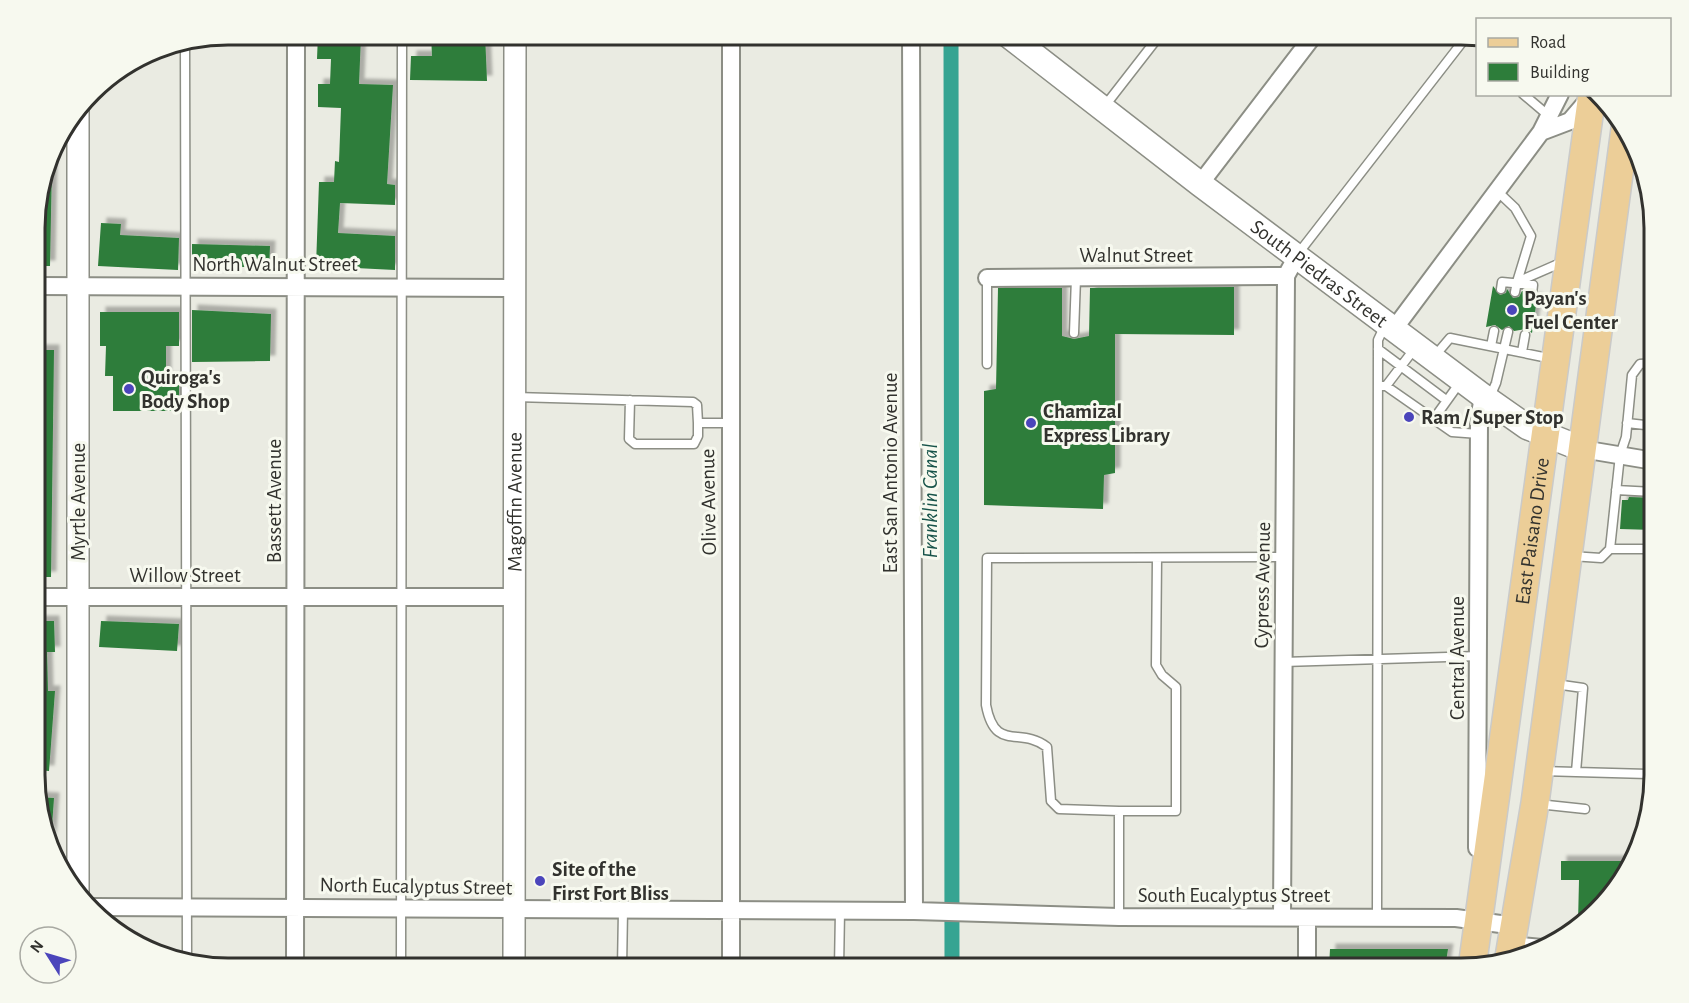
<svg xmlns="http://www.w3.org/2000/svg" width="1689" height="1003" viewBox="0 0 1689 1003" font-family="'Alegreya Sans',sans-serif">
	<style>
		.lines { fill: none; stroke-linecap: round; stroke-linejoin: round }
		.canal { stroke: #36a492; stroke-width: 15 }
		.building { fill: #2d7d3a; filter: url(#shadow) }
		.service-casing { stroke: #8c8e85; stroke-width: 11 }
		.minor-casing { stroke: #8c8e85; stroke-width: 20 }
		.tertiary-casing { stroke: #8c8e85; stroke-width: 24 }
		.secondary-casing { stroke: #8c8e85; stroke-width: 27 }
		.primary-casing { stroke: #cacac9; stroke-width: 30 }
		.service { stroke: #fff; stroke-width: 8 }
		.minor { stroke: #fff; stroke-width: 16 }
		.tertiary { stroke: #fff; stroke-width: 21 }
		.secondary { stroke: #fff; stroke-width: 24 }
		.primary { stroke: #ecce98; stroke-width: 27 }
		.poi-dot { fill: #4b45bb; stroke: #f7f9ef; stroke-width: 2 }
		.labels { text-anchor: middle; stroke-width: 6; stroke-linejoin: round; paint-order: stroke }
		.street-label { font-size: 21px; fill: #32322e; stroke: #f7f9ef }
		.poi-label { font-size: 21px; font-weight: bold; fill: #32322e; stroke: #f7f9ef; text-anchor: start }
		.water-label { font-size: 22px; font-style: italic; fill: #175349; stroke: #f7f9ef }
		.rim { fill: none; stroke: #32322e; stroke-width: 3 }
	</style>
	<defs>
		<filter id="shadow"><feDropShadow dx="5.5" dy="-5.5" stdDeviation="1.5" flood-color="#0004"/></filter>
	</defs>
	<rect width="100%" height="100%" fill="#eaebe2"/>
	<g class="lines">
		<path class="canal" d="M951,35L952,968"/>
	</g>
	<path class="building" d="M318,34L361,36L359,84L393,85L387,184L395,185V205L340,203L338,233L395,236V270L316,266L319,182H334L335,161L339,162L341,108L318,107V84H330L331,59H317Z
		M431,34H485L487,81L410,80L411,56H432Z
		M49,161L52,162L50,266H36V203Z
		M101,223L121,224L120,235L179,238L178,270L98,266Z
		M192,244L270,246L269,268L192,265Z
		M1493,286L1500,295L1506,293L1507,289L1513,298L1519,297L1522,291H1526L1529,299L1537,298L1532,333L1526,329L1514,331L1509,326L1502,330L1495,325L1486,327Z
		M1234,287V335L1115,334V473L1104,475L1103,509L984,505V391L996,389L998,288H1062V336L1074,339L1089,336L1090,288Z
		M192,310L271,314L270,361L192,362Z
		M100,312H179V346H166V378H179V411H113V376H105L106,346H100Z
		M36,350H54L51,577H36Z
		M1629,497L1654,498V530L1620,529L1622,500H1628Z
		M36,621H54L55,652H47L48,691H55L49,771L36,770Z
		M101,621L179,624L177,651L99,647Z
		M36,797L54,798L51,840L36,800Z
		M1561,861H1632L1628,872L1578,923L1579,880H1561Z
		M1330,949H1448L1445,968H1329Z"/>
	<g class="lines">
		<g class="service-casing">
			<path id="service" d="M185,43L187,958
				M1523,94L1549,116
				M1104,107L1160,35
				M1497,191L1515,208L1531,236L1517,282
				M1297,255L1467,36
				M987,278V364
				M1501,289L1502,282L1533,285L1532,294
				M1515,292L1517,282L1565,261
				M1074,333L1076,278
				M1491,346L1494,331
				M1378,349L1446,400
				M1522,352L1525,335
				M1433,358L1450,338L1553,359
				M1379,386H1386L1452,432L1479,434
				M1386,386L1415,348
				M515,397L693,402L697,405L698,423H730
				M1489,399L1496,383L1508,332
				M630,400L629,439L635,444H694L698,436V423
				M1433,420L1461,381
				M1627,423L1654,426
				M1616,490L1654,492
				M1610,549L1620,455L1626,437L1632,375L1640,364L1654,363
				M1571,556L1601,558L1610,549H1654
				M1283,662L1480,656
				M1542,771L1576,772L1583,688L1555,684
				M1576,772L1648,774
				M1538,804L1585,809
				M1119,811L1059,809L1051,801L1047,747C1020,726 995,753 986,705L987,558L1285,557
				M1119,917V811H1176V687L1162,675L1156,665L1157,558
				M1377,918L1378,340L1385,325
				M401,968L402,35
				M622,968L623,910
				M839,968L840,911"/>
		</g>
		<g class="minor-casing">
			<path id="minor" d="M911,35L914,911
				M1541,132L1560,94
				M1200,184L1314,35
				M987,278L1286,276
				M36,286L514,288
				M1394,329L1541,132L1570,121L1588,100
				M1582,449L1654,461
				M36,597H514
				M1477,848L1479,420L1483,396
				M94,907L914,911L1119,917L1456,918L1515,926
				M1282,917L1286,276L1297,256
				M1511,945L1542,948
				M295,968L296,35
				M731,968V35
				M1307,968V918"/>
		</g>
		<g class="tertiary-casing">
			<g id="tertiary">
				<path d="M78,893V111"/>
				<path id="s1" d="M514,968L515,35"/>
			</g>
		</g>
		<g class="secondary-casing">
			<g id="secondary">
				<path id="s2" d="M1008,35L1200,184L1483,396L1527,427L1582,449"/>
			</g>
		</g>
		<g class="primary-casing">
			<g id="primary">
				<path d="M1509,957L1535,803L1625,129"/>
				<path id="s3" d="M1472,968L1592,94"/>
			</g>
		</g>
		<use href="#service" class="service"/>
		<use href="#minor" class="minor"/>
		<use href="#tertiary" class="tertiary"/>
		<use href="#secondary" class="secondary"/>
		<use href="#primary" class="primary"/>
	</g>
	<g class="poi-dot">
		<circle cx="1512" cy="310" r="6"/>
		<circle cx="129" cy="389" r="6"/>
		<circle cx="1409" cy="417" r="6"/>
		<circle cx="1031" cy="423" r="6"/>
		<circle cx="540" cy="881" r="6"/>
	</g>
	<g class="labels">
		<g class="street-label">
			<text x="1136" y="262">Walnut Street</text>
			<text x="275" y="271">North Walnut Street</text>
			<text dy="7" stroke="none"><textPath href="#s2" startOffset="392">South Piedras Street</textPath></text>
			<text transform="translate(890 473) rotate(-90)" y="7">East San Antonio Avenue</text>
			<text transform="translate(274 501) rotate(-90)" y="7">Bassett Avenue</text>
			<text dy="7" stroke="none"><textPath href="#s1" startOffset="466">Magoffin Avenue</textPath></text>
			<text transform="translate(78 502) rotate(-90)" y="7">Myrtle Avenue</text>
			<text transform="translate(708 502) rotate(-91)" y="7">Olive Avenue</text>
			<text dy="7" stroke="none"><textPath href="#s3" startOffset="441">East Paisano Drive</textPath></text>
			<text x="185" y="582">Willow Street</text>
			<text transform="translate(1262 585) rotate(-89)" y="7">Cypress Avenue</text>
			<text transform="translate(1457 658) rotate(-90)" y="7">Central Avenue</text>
			<text transform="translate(416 886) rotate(1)" y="7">North Eucalyptus Street</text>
			<text x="1234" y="902">South Eucalyptus Street</text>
		</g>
		<g class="poi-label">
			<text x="1524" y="305">Payan's<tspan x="1524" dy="24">Fuel Center</tspan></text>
			<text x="141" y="384">Quiroga's<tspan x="141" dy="24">Body Shop</tspan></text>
			<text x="1043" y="418">Chamizal<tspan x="1043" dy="24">Express Library</tspan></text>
			<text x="1421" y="424">Ram / Super Stop</text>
			<text x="552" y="876">Site of the<tspan x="552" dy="24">First Fort Bliss</tspan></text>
		</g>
		<g class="water-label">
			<text transform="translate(929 501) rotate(-90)" y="8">Franklin Canal</text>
		</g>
	</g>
	<path d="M0 0H1689V1003H0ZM228 45H1461A183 183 0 0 1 1644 228V775A183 183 0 0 1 1461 958H228A183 183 0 0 1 45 775V228A183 183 0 0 1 228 45Z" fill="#f7f9ef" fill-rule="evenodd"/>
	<path class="rim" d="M228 45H1461A183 183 0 0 1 1644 228V775A183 183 0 0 1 1461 958H228A183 183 0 0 1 45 775V228A183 183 0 0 1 228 45Z"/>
	<rect x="1476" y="18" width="195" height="78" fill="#f7f9ef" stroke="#a8a9a2" stroke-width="1.5"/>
	<rect x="1488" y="38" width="30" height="9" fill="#ecce98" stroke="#a8a9a2" stroke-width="1.5"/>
	<text x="1530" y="48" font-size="18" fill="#32322e">Road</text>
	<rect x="1488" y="63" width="30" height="18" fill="#2d7d3a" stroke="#a8a9a2" stroke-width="1.5"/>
	<text x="1530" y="78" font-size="18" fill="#32322e">Building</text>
	<g transform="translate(48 955) rotate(307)"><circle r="28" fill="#f7f9ef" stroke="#a8a9a2" stroke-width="1.5"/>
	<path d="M0-4.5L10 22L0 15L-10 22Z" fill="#4b45bb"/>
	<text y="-9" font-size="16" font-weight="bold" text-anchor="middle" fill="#32322e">N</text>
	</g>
</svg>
